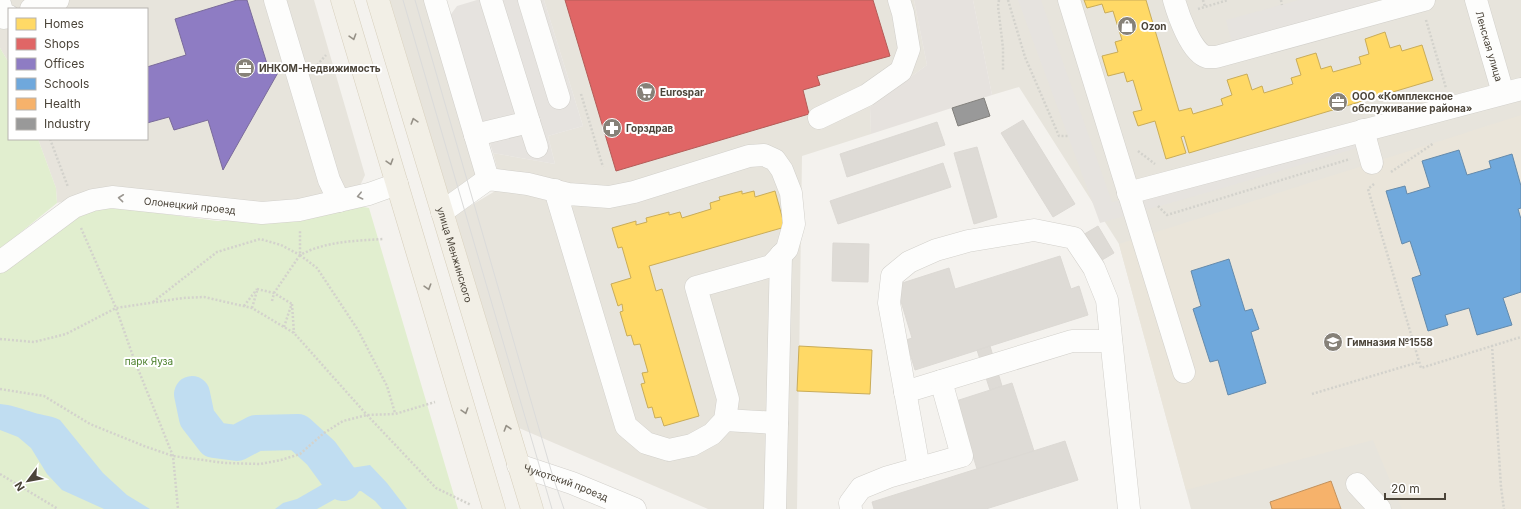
<svg xmlns="http://www.w3.org/2000/svg" width="1521" height="509" viewBox="0 0 1521 509" font-family="Inter,sans-serif">
	<style>
		.residential { fill: #e7e4dc }
		.industrial { fill: #e6e2de }
		.education { fill: #eae5da }
		.green { fill: #e1eecf }
		.parking { fill: #e6e3df }
		.water { fill: #c0ddf1 }
		.homes { fill: #ffd966; stroke: #c9ac58 }
		.shops { fill: #e06666; stroke: #b35c58 }
		.offices { fill: #8e7cc3; stroke: #7a6b9a }
		.schools { fill: #6fa8dc; stroke: #648aab }
		.health { fill: #f6b26b; stroke: #c3915c }
		.industry { fill: #999; stroke: #82807c }
		.lines { fill: none; stroke-linecap: round; stroke-linejoin: round }
		.river { stroke: #c0ddf1; stroke-width: 36 }
		.building { fill: #dedbd6; stroke: #dcd9d4 }
		.minor-casing { stroke: #d2d0cb; stroke-width: 23 }
		.major-casing { stroke: #d6cebb; stroke-width: 23 }
		.path { stroke: #d3d2cc; stroke-width: 2.5; stroke-dasharray: 2 2; stroke-linecap: butt }
		.minor { stroke: #fdfdfc; stroke-width: 22 }
		.major { stroke: #f2efe6; stroke-width: 22 }
		.tram { stroke: #dbdbda; stroke-width: 1 }
		.oneway { stroke: #969187 }
		.oneway2 { stroke: #9b9791 }
		.labels { text-anchor: middle; stroke-width: 4; stroke-linejoin: round; paint-order: stroke }
		.poi-label { font-size: 10px; font-weight: bold; fill: #4b4439; stroke: #fff; text-anchor: start }
		.street-label { font-size: 10px; fill: #4b4439; stroke: #fff }
		.park-label { font-size: 10px; fill: #4a7f2a; stroke: #fff }
	</style>
	<rect width="100%" height="100%" fill="#f4f2ee"/>
	<path class="residential" d="M0,0H314L365,175L359,188L260,208L72,199L57,203L56,188L38,139H147V9H9V63L0,48Z
		M390,0H441L480,175L449,196Z
		M544,0H914L927,65L870,107L871,134L802,156L797,509H708L519,428L455,215L502,187L493,153L555,164L548,136L583,126Z
		M973,0H1521V509H1191L1119,244L1019,87L992,95Z"/>
	<path class="industrial" d="M914,0H973L992,95L871,134L870,107L927,65Z"/>
	<path class="education" d="M1521,115V509H1402L1373,440L1186,490L1119,244Z"/>
	<path class="green" d="M0,48L9,63V139H38L56,188L57,203L10,241L0,248Z
		M105,206L217,221L282,220L358,206L369,208L458,509H0V271L72,217Z"/>
	<path class="parking" d="M477,0H544L583,126L548,136L555,164L493,153L449,17L457,6Z
		M1018,0H1041L1112,202L1175,188L1354,136L1357,148L1223,188L1100,223Z
		M1299,0H1370L1371,6L1232,44L1226,20Z"/>
	<path class="water" d="M0,404C11,405 19,408 29,411C39,415 50,415 60,420L103,473L127,495L150,509H104L62,490L47,474L31,448L18,437L0,430Z
		M370,465L387,483L407,509H382L375,501L361,491L346,493L317,509H275L283,503L297,499L351,468Z"/>
	<path class="homes" d="M1084,0H1146L1179,111L1191,108L1193,114L1223,105L1221,99L1232,95L1227,80L1247,74L1252,90L1262,86L1264,93L1293,84L1291,78L1301,75L1296,59L1316,53L1321,69L1331,66L1333,72L1361,64L1359,57L1369,54L1365,39L1385,32L1390,48L1400,45L1402,51L1422,45L1433,80L1189,153L1184,136L1181,137L1186,153L1166,159L1155,121L1138,126L1133,112L1142,110L1133,80L1127,82L1124,72L1108,76L1102,56L1118,52L1115,42L1122,40L1113,11L1105,13L1102,4L1087,8Z
		M742,191V194L754,191L755,197L775,191L785,227L649,266L656,291L662,289L699,416L664,426L661,417L655,418L652,407L648,408L641,384L645,383L642,373L648,372L640,344L634,345L631,335L627,336L620,312L623,311L622,304L618,306L611,284L631,278L622,247L618,248L612,228L636,221V225L647,222L646,218L669,212V215L680,212L682,218L711,209L710,203L720,200L719,197Z
		M799,346L872,350L870,394L797,391Z"/>
	<path class="shops" d="M565,0H873L890,56L817,76L820,85L803,90L809,114L616,171Z"/>
	<path class="offices" d="M237,0H247L268,67L284,62L223,170L208,120L174,130L169,117L147,123V67L186,55L175,19Z"/>
	<path class="schools" d="M1459,150L1467,175L1491,168L1489,161L1512,154L1521,186V208L1518,209L1521,219V292L1503,298L1512,325L1477,335L1469,308L1445,315L1448,325L1428,331L1412,278L1421,275L1410,241L1402,244L1386,191L1405,186L1407,194L1430,187L1422,161Z
		M1229,259L1245,311L1252,309L1259,329L1251,332L1266,383L1228,395L1218,360L1210,362L1193,309L1201,306L1191,271Z"/>
	<path class="health" d="M1331,481L1341,509H1272L1270,502Z"/>
	<path class="industry" d="M984,98L990,116L958,126L952,108Z"/>
	<g class="lines">
		<path class="river" d="M192,394L197,418L214,440L237,443L256,433L298,432L321,453L343,483"/>
	</g>
	<path class="building" d="M1023,120L1075,204L1053,217L1001,133Z
		M937,122L945,145L847,177L840,154Z
		M977,147L997,217L974,224L954,153Z
		M943,163L951,187L838,224L830,201Z
		M1098,226L1114,253L1097,263L1081,236Z
		M833,243L869,244L868,282L832,281Z
		M1060,256L1071,289L1079,286L1088,315L915,370L906,340L912,338L896,285L949,268L955,289Z
		M990,346L1002,386L990,390L977,350Z
		M1012,383L1034,451L977,469L956,401Z
		M1065,441L1078,480L986,509H874L872,502Z"/>
	<g class="lines">
		<g class="minor-casing">
			<g id="minor">
				<path d="M275,0L329,180L339,201"/>
				<path d="M435,0L488,179"/>
				<path d="M529,0L559,98"/>
				<path d="M1069,0L1184,372"/>
				<path d="M1174,0C1178,14 1191,53 1207,57C1210,57 1214,57 1216,57L1424,0"/>
				<path id="s1" d="M1476,0L1503,93"/>
				<path d="M0,4L4,18L9,16"/>
				<path d="M31,9L58,0"/>
				<path d="M819,118L867,95L901,71L909,49L903,13L899,0"/>
				<path d="M529,122L537,147"/>
				<path d="M1363,130L1372,163"/>
				<path d="M475,135L529,122L491,0"/>
				<path d="M1128,193L1521,89"/>
				<path d="M442,212L488,179L528,184L568,194L609,197L634,192L749,156L764,155L775,160L782,170L791,193L794,224L787,249L771,266L696,287L728,399L725,420L712,434L692,445L669,450L646,443L626,426L555,190"/>
				<path id="s2" d="M0,262L74,207L93,200L112,197L262,213L299,210L369,194L397,184"/>
				<path d="M905,392L1072,341H1111"/>
				<path d="M725,420L777,423"/>
				<path id="s3" d="M518,465L572,483L635,509"/>
				<path d="M919,468L889,303L892,276L909,262L936,250L968,241L1034,230L1074,238L1094,268L1107,300L1129,509"/>
				<path d="M1357,484L1380,509"/>
				<path d="M775,509L781,255"/>
				<path d="M851,509L850,503L861,488L888,477L962,456L941,381"/>
			</g>
		</g>
		<g class="major-casing">
			<g id="major">
				<path d="M342,0L494,509"/>
				<path id="s4" d="M378,0L532,509"/>
			</g>
		</g>
		<path class="path" d="M999,0L998,6L1003,48V70
			M1008,0L1025,57L1059,136H1068
			M1203,0L1205,7
			M1281,0L1282,5
			M1198,9L1228,0
			M1426,20L1446,88
			M317,65L326,55
			M581,94L603,167
			M50,139L68,187
			M1138,151L1155,164
			M1391,172L1434,143
			M1374,184L1368,189L1421,368L1521,337
			M1158,206L1167,215L1350,159
			M81,228L116,308L134,359L173,456L178,509
			M300,255L317,268L358,330L387,386L395,413
			M257,289L274,293L292,304
			M272,301L274,293L300,255V231
			M153,302L217,252L260,239L281,245L300,255C326,241 355,241 384,239
			M292,304L294,333
			M244,306L257,289
			M252,308L257,291
			M284,327L291,306
			M0,339L34,342L66,334L116,308L183,298L204,297L252,308L294,333L367,415L436,488L471,505
			M1492,345L1501,487L1504,509
			M0,389L44,396L90,424L144,446L173,456L225,463L260,464L281,460L300,454L324,433L343,421L367,415L395,414L435,402
			M1312,394L1419,362
			M0,474L58,509"/>
		<use href="#minor" class="minor"/>
		<use href="#major" class="major"/>
		<path class="tram" d="M403,0L552,509
			M415,0L553,477L564,509"/>
	</g>
	<defs><path id="oneway-chevron" d="M-2-3.5L2.5 0L-2 3.5" fill="none" stroke-width="1.6" stroke-linecap="round" stroke-linejoin="round"/></defs>
	<g class="oneway">
		<use href="#oneway-chevron" transform="translate(353 37) rotate(73)"/>
		<use href="#oneway-chevron" transform="translate(414 121) rotate(-107)"/>
		<use href="#oneway-chevron" transform="translate(390 162) rotate(73)"/>
		<use href="#oneway-chevron" transform="translate(428 287) rotate(73)"/>
		<use href="#oneway-chevron" transform="translate(465 411) rotate(73)"/>
		<use href="#oneway-chevron" transform="translate(507 428) rotate(-107)"/>
	</g>
	<g class="oneway2">
		<use href="#oneway-chevron" transform="translate(360 196) rotate(167)"/>
		<use href="#oneway-chevron" transform="translate(121 198) rotate(-174)"/>
	</g>
	<defs>
		<g id="shop-disc" transform="scale(1)"><circle r="9.5" fill="#868178" stroke="#fff"/><path d="M-5-2.5h2.3a2.7 3.5 0 0 1 5.4 0H5L5.5 6h-11ZM-1.5-2.5h3a1.5 2.3 0 0 0-3 0Z" fill="#fff"/></g>
		<g id="office-disc" transform="scale(1)"><circle r="9.5" fill="#868178" stroke="#fff"/><path d="M-6-3h4V-5.5h4V-3h4V5H-6ZM-1-4.5V-3h2v-1.5ZM-6 0V1H6V0Z" fill="#fff"/></g>
		<g id="supermarket-disc" transform="scale(1)"><circle r="9.5" fill="#868178" stroke="#fff"/><path d="M-6-5.5h2.5l.6 2H6L4.5 2H-2.5L-4.4-4H-6ZM-1.5 3.2a1.3 1.3 0 1 0 .1 0ZM3 3.2a1.3 1.3 0 1 0 .1 0Z" fill="#fff"/></g>
		<g id="pharmacy-disc" transform="scale(1)"><circle r="9.5" fill="#868178" stroke="#fff"/><path d="M-2-6h4v4h4v4h-4v4h-4v-4h-4v-4h4Z" fill="#fff"/></g>
		<g id="school-disc" transform="scale(1)"><circle r="9.5" fill="#868178" stroke="#fff"/><path d="M0-5L7-2L0 1L-7-2ZM-4 1L0 2.5L4 1V4Q0 6-4 4Z" fill="#fff"/></g>
	</defs>
	<g fill-rule="evenodd">
		<use href="#shop-disc" x="1127" y="26"/>
		<use href="#office-disc" x="245" y="68"/>
		<use href="#supermarket-disc" x="646" y="92"/>
		<use href="#office-disc" x="1338" y="102"/>
		<use href="#pharmacy-disc" x="612" y="128"/>
		<use href="#school-disc" x="1333" y="342"/>
	</g>
	<g class="labels">
		<g class="poi-label">
			<text x="1141" y="30">Ozon</text>
			<text x="259" y="72">ИНКОМ-Недвижимость</text>
			<text x="660" y="96">Eurospar</text>
			<text x="1352" y="100">ООО «Комплексное<tspan x="1352" dy="12">обслуживание района»</tspan></text>
			<text x="626" y="132">Горздрав</text>
			<text x="1347" y="346">Гимназия №1558</text>
		</g>
		<g class="street-label">
			<text dy="4" stroke="none"><textPath href="#s1" startOffset="48">Ленская улица</textPath></text>
			<text dy="4" stroke="none"><textPath href="#s2" startOffset="210">Олонецкий проезд</textPath></text>
			<text dy="4" stroke="none"><textPath href="#s4" startOffset="266">улица Менжинского</textPath></text>
			<text dy="4" stroke="none"><textPath href="#s3" startOffset="51">Чукотский проезд</textPath></text>
		</g>
		<g class="park-label">
			<text x="149" y="365">парк Яуза</text>
		</g>
	</g>
	<rect x="8" y="8" width="140" height="132" fill="#ffffff" stroke="#b7b4b0"/>
	<rect x="16" y="18" width="20" height="12" fill="#ffd966" stroke="#b7b4b0"/>
	<text x="44" y="28" font-size="12" fill="#4b4439">Homes</text>
	<rect x="16" y="38" width="20" height="12" fill="#e06666" stroke="#b7b4b0"/>
	<text x="44" y="48" font-size="12" fill="#4b4439">Shops</text>
	<rect x="16" y="58" width="20" height="12" fill="#8e7cc3" stroke="#b7b4b0"/>
	<text x="44" y="68" font-size="12" fill="#4b4439">Offices</text>
	<rect x="16" y="78" width="20" height="12" fill="#6fa8dc" stroke="#b7b4b0"/>
	<text x="44" y="88" font-size="12" fill="#4b4439">Schools</text>
	<rect x="16" y="98" width="20" height="12" fill="#f6b26b" stroke="#b7b4b0"/>
	<text x="44" y="108" font-size="12" fill="#4b4439">Health</text>
	<rect x="16" y="118" width="20" height="12" fill="#999999" stroke="#b7b4b0"/>
	<text x="44" y="128" font-size="12" fill="#4b4439">Industry</text>
	<g transform="translate(28 481) rotate(238)" stroke="#ffffff" stroke-width="3" paint-order="stroke">
	<path d="M0-3L7 15L0 10L-7 15Z" fill="#4b4439"/>
	<text y="-6" font-size="11" font-weight="bold" text-anchor="middle" fill="#4b4439">N</text>
	</g>
	<path d="M1385 493v6h60v-6" fill="none" stroke="#4b4439" stroke-width="2"/>
	<text x="1391" y="493" font-size="12" fill="#4b4439" stroke="#ffffff" stroke-width="3" paint-order="stroke">20 m</text>
</svg>
